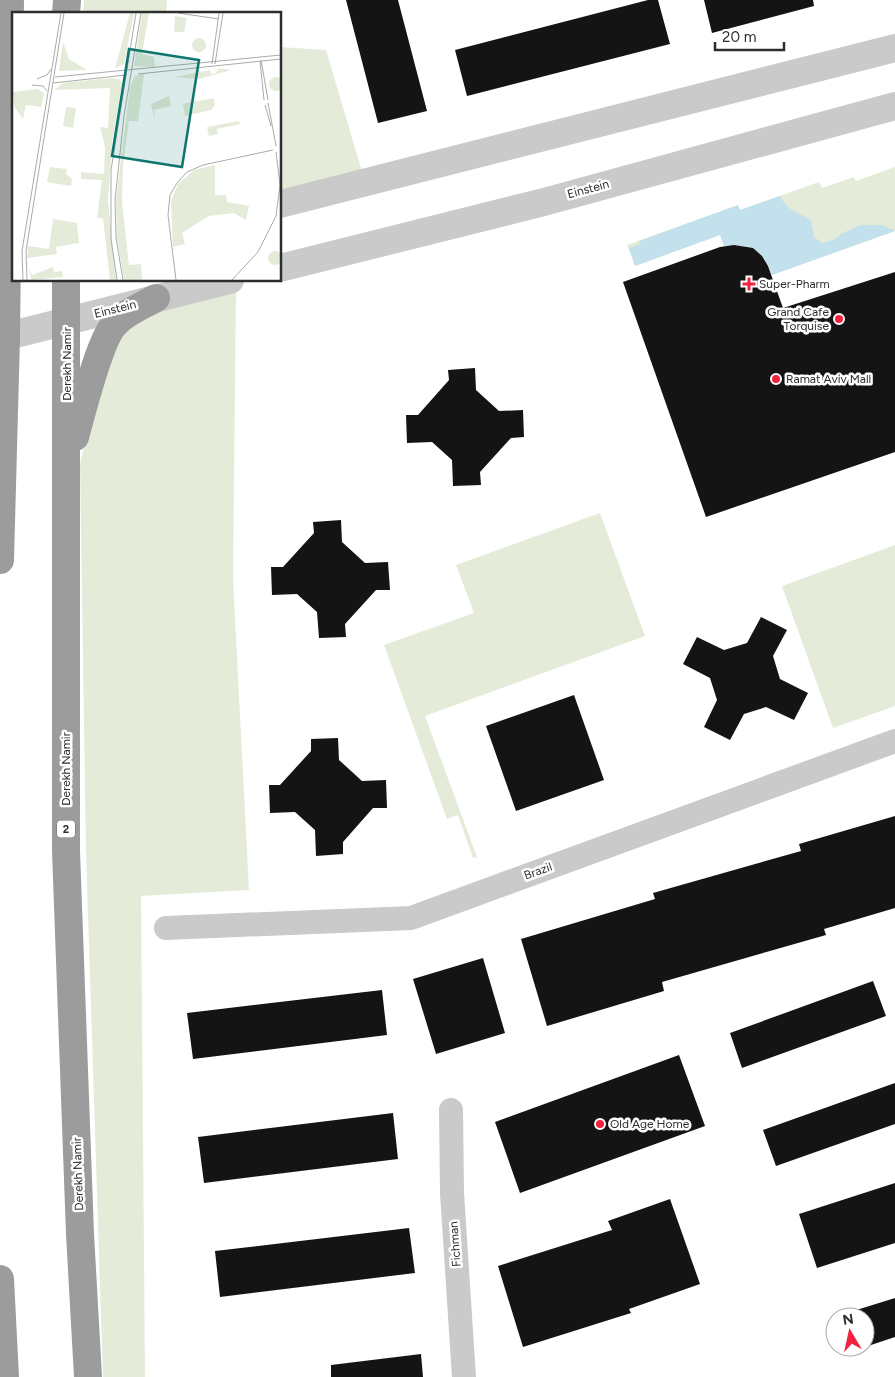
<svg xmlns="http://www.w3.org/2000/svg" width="895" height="1377" viewBox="0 0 895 1377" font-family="Figtree,sans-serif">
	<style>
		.green { fill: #e4ecd9 }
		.water { fill: #c3e0ed }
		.building { fill: #141414 }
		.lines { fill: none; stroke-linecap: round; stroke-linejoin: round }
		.minor { stroke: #cacaca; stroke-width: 24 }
		.tertiary { stroke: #cacaca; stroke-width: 28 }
		.trunk { stroke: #9c9c9c; stroke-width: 28 }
		.poi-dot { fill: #f1213f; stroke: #fff; stroke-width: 2 }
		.labels { text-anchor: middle; stroke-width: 5; stroke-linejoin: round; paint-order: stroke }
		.shield { fill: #fff; stroke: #6c6c6c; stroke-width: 1 }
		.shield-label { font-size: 11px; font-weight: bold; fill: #2d2d2d }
		.street-label { font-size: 12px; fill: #2d2d2d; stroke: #fff }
		.poi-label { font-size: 12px; fill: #2d2d2d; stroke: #fff; text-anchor: start }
		.inset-road { fill: none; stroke: #ababab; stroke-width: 1 }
		.view { fill: #0f766e; fill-opacity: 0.15; stroke: #0f766e; stroke-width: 2.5 }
		.inset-edge { fill: none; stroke: #2d2d2d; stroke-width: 2.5 }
	</style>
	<rect width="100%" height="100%" fill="#fff"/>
	<path class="green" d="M84,0H167L166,14H83Z
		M280,47L326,50L363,175L280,195Z
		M895,167V231L772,275C764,251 749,243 724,246L720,235L635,266L627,245L738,205L740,210L819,182L822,188L854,177L856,181Z
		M236,290L233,579L249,890L141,896L145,1377H103L86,854L80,464L97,389L122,331L151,311Z
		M600,513L645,636L425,716L477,857L473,858L458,815L447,819L384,645L474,613L456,565Z
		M895,545V706L833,728L782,586Z"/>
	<path class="water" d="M780,196C789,212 796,211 811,220L814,237L823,243L833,240L841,234L860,225H882L895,231L772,275C764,251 749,243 724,246L720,235L635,266L629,248L640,244L639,241L738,205L740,210Z"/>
	<path class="building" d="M346,0H398L427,111L378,123Z
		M648,0H658L670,44L467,96L455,50Z
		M704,0H813L814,6L712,33Z
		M734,245L753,248L762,256L768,266L783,308L895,272V452L706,517L623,282L720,247Z
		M475,368L476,390L499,411L523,410L524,437L511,438L480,472L481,485L453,486L452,460L432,442L407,443L406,415H418L449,380L448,370Z
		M341,520L342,542L365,563L388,562L390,590H376L345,624L346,637L319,638L317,612L297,594L272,595L271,567H283L314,533L313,522Z
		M761,617L787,630L773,656L780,679L808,693L794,720L766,707L744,714L730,740L704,727L717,700L710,678L683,664L697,637L724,650L747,643Z
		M574,695L604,780L516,811L486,726Z
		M338,738L339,760L362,781L386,780L387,808H373L343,842V854L316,856L315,830L295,812L270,813L269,785H280L311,751V739Z
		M895,816V908L824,929L826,935L662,982L664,991L547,1026L521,939L655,899L653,893L801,851L799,844Z
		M483,958L505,1033L436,1054L413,979Z
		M873,981L886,1016L742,1068L730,1033Z
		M382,990L387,1035L193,1059L187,1013Z
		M679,1055L705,1126L520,1193L495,1122Z
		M895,1083V1124L776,1166L763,1130Z
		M393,1113L398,1159L204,1183L198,1137Z
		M895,1183V1243L817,1268L799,1214Z
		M670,1199L700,1284L629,1309L631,1313L523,1347L498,1266L612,1230L608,1221Z
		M409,1228L415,1273L220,1297L215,1251Z
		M895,1298V1337L865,1347V1317H835V1321L834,1317Z
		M421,1354L423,1377H331V1365Z"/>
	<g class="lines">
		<path class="minor" d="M166,928L411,918L895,741
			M451,1110L452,1193L464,1377"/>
		<path class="tertiary" d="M280,204L895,48
			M280,268L544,202L895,106
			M0,338L230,280"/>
		<path class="trunk" d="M66,14L67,0
			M66,280V851L80,1234L88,1377
			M75,437C82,412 99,342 114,325C125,312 142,306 156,298
			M0,560L6,337L10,0
			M0,1279L5,1377"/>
	</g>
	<g class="poi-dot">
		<path d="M746.5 276.5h5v5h5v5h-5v5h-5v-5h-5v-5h5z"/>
		<circle cx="839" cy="319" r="5"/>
		<circle cx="776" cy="379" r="5"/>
		<circle cx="600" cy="1124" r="5"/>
	</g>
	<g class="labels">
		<rect class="shield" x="57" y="820.5" width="18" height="17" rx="4"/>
		<g class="shield-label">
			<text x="66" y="833">2</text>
		</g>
		<g class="street-label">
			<text transform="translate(588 189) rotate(-15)" y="4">Einstein</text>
			<text transform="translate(115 309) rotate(-14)" y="4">Einstein</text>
			<text transform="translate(67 364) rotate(-90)" y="4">Derekh Namir</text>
			<text transform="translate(66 769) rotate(-90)" y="4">Derekh Namir</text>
			<text transform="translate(538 871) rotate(-20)" y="4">Brazil</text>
			<text transform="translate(78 1174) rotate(-92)" y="4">Derekh Namir</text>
			<text transform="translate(455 1244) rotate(-94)" y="4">Fichman</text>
		</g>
		<g class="poi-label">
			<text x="759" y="288">Super-Pharm</text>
			<text x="829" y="316" text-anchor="end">Grand Cafe<tspan x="829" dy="14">Torquise</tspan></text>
			<text x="786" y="383">Ramat Aviv Mall</text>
			<text x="610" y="1128">Old Age Home</text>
		</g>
	</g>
	<g transform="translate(12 12)">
		<rect width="269" height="269" fill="#fff"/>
		<path d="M118,1H122L112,52L103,56ZM130,1H137L130,42L142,45L143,55L122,54ZM163,4L175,6L172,20H162ZM180 33a7 7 0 1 1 14 0a7 7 0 1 1-14 0ZM51,30L57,47L75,58L47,59ZM207,56L219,58L187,67L163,65L198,58L199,62L204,61ZM132,62L126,109H117L111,152L110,190L117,253L129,252L130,268H112L105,226L104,188L118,74L123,64ZM257 72a7 7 0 1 1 14 0a7 7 0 1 1-14 0ZM99,66L107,67L110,71L100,132L96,188L104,268H98L91,206H85L90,168L69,167V160L92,162L93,135L88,115L96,116L98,76L43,78L51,71ZM25,77L32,81L29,95L14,93L11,107L2,94L1,80ZM157,84L159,94L142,98L143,109L139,92ZM202,86L203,93L199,98L173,104L171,92L180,90L182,96L181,90ZM54,95L64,96L61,116L51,114ZM227,109L228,112L205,117L206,122L197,124L195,115ZM203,153V183H214L215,190L237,194L234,208L222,201L197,204L170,221L173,232L161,235L159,189L166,172L182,158ZM38,155L55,157L54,162L60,167L59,174L35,170ZM41,207L65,211L67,231L44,235L45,242L15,246L16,234L37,237ZM256 246a7 7 0 1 1 14 0a7 7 0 1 1-14 0ZM41,255L42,260L50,259L51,265L19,268L17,256L20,263Z" fill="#e4ecd9"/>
		<path class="inset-road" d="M166,1L207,7M249,48L256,88M248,49L252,88M200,52L207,1M203,52L211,1M126,62L269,47M43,65L269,43M25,67L35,63L39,57M41,71L114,63M20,73L31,74L35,79M256,91L264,134M253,93L259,114M11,268L10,239L49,1M15,268L14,239L52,1M105,268L99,227V158L124,1M111,268L104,226L103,188L112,104L129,1M164,268L156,203L158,183L165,171L175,160L191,153L261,138M220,268L246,240L264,204L268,173L264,140"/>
		<path class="view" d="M117,37L187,48L170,155L100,144Z"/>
		<rect width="269" height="269" class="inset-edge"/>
	</g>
	<g transform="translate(850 1332) rotate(351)"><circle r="24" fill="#ffffff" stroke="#ababab"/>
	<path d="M0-4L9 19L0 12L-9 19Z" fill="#f1213f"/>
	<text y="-8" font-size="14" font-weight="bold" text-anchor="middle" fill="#2d2d2d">N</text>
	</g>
	<path d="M715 42v8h69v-8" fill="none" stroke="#2d2d2d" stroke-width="2.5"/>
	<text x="722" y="42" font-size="15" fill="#2d2d2d" stroke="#ffffff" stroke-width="4" paint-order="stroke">20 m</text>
</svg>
